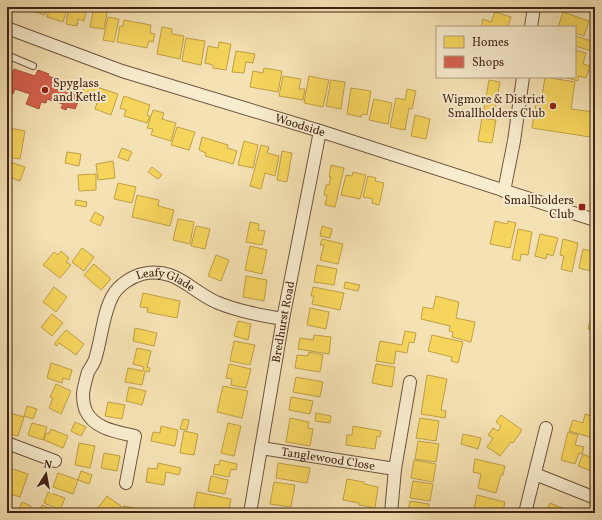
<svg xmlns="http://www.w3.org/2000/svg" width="602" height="520" viewBox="0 0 602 520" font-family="Vollkorn,serif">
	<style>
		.homes { fill: #f6d55c; stroke: #c0a047 }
		.shops { fill: #d6604d; stroke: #a94e3c }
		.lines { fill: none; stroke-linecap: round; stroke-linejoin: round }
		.service-casing { stroke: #6e533e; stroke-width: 8 }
		.minor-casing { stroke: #6e533e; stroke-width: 14 }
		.service { stroke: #f8ecce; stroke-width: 6 }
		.minor { stroke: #f8ecce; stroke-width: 12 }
		.poi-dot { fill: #8f2418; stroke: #f8ecce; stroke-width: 1.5 }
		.labels { text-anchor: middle; stroke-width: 4; stroke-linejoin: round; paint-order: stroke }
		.poi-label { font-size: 12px; fill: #412316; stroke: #f8ecce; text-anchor: end }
		.street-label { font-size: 12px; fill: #412316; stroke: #f8ecce }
	</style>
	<rect width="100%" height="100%" fill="#f5e2b4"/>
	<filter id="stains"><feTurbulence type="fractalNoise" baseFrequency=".005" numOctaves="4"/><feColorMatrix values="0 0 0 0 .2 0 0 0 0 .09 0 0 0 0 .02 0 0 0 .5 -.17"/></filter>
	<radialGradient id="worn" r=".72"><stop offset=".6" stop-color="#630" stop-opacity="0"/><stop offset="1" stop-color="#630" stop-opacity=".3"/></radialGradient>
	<path class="homes" d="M30,7H47L45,15L29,10Z
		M50,7H62L67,9L63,22L47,17Z
		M69,7H87L84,21L78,19L77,26L66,24Z
		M94,7H108L104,29L90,27Z
		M484,7H508L506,12L493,8V10Z
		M562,7H578L577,12Z
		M495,12L511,17L508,27H481L483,19L491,22Z
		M563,12L589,21L584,36L575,33V27H558Z
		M108,17L119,19L114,42L103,40Z
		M124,20L151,25L150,33L155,34L153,42L149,41L147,48L117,42L120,26H123Z
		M162,27L172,29V34L184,36L180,59L157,54Z
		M575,36L595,42L592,51L575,46Z
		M186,38L205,41L201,65L182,61Z
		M219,42L231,44L226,70L213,68V65L205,63L208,46L218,48Z
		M575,50L586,53L583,64L590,66L586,78L579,76L578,81L563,77H575Z
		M236,51L255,54L253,63L246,62L244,73L232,72Z
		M264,68L282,71L278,92L250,87L253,71L263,73Z
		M283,76L301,79L299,89H305L303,100L279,96Z
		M309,76L329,80L323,107L304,103Z
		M545,77L575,82L571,109L594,112L590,137L532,128L536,103L541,104Z
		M331,80L345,82L341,109L326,106Z
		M489,80L500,82L495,110L500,111L499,118L483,115Z
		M85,83L118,94L111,115L95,109L97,103L81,97Z
		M351,88L371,91L367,115L362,114L361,117L347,114Z
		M407,89L416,91L412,109L409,108L405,130L390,127L396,98L405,100Z
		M124,96L150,105L147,115L150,116L147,123L124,116L126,110L120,108Z
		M374,99L392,103L388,124L369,120Z
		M153,110L164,113L162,119L176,123L171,141L151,135L153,129L147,128Z
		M415,115L430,119L426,139L411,136Z
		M482,118L496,120L492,143L478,141Z
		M177,127L195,132L189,150L171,145Z
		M9,128L25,131L20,159L7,157V134Z
		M202,137L228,145L227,148L237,151L233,164L205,156L206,153L199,150Z
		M244,141L258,145L253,168L238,165Z
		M261,145L269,147L267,153L279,156L275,176L265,173L261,189L250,186Z
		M122,148L132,152L128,161L118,157Z
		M282,151L292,153L287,182L277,180Z
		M67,152L81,154L79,166L65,163Z
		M7,161L25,167L20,181L7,176Z
		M113,161L115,178L98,180L96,164Z
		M331,165L344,168L335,207L325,205L327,195H324L326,185H329L331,177H329Z
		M152,167L162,175L158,179L148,172Z
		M353,172L366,175L360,199L341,195L346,175L352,176Z
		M96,174V190L79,191L78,175Z
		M368,176L376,178L375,181L384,183L379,205L372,203L373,199L363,197Z
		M118,183L136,187L132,203L114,199Z
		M137,195L159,200L158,206L174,210L170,226L132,217Z
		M76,200L87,202L86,207L75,205Z
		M95,212L104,217L100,226L90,221Z
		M178,219L194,222L190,244L173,240Z
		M495,221L507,224L508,221L516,223L510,248L490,244Z
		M250,222L259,224L258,230L265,231L262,245L246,242Z
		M196,226L210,229L205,249L191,246Z
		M322,226L332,229L330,238L320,236Z
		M518,229L532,232L528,255L521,254L520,261L512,259Z
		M540,234L558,238L553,256L547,254L546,259L535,256Z
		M322,239L343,244L338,264L320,260L324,245H320Z
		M563,239L578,243L572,272L561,269L564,256L560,255Z
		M250,246L267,250L262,274L245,270Z
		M593,247L595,248V272L579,268L583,249L592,251Z
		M82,248L94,257L84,271L72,262Z
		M61,251L69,258L66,262L71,265L60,278L43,265L54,252L58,255Z
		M216,255L229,260L221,281L208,276Z
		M94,264L111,279L101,290L84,275Z
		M317,265L337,269L334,285L314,282Z
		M246,276L267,280L264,301L243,297Z
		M345,282L360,285L358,291L344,288Z
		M54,287L67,297L56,312L43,302Z
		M313,287L344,293L340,310L312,304L314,296H311Z
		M595,289V331L588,329L592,313L590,312Z
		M143,293L180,301L177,318L147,312L148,308L140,307Z
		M436,296L459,302L456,318L475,322L471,342L452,337L453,332L449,331L450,326L421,319L423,307L433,309Z
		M310,308L329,312L326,329L307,325Z
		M52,314L63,323L52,336L41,327Z
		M238,321L251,324L248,340L234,336Z
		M135,328L157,333L154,346L133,341Z
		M66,330L84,344L76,355L59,343L57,346L54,344Z
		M405,331L416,333L414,343L409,342L407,353L396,351L394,364L376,361L380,341L402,345Z
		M314,335L331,337L329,354L298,349L300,338L313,340Z
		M432,335L463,342L458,363L451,361L452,357L428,351Z
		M234,341L255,345L250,365L230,361Z
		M137,348L151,351L147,367L150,368L149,372L145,371L142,385L125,382L128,368L143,371L144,367L133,364Z
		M309,352L323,355L320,372L295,368L297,355L308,356Z
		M51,363L72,370L69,380L63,378L62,383L47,378Z
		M229,364L251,369L246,388L231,385L232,379L226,378Z
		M376,364L395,367L392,387L372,383Z
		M427,375L447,379L441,410L446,411L445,418L421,414Z
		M296,377L323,382L320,397L293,392Z
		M56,384L71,391L61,414L49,408L53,398L50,397Z
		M223,386L248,391L242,418L217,412Z
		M129,387L146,391L142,405L126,401Z
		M291,397L313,401L310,414L289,410Z
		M108,402L125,405L122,419L105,416Z
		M27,406L37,409L33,419L24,416Z
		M10,413L24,417L18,436L7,433V423Z
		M316,413L331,416L330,423L315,421Z
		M585,414L595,417V442L590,440V437L569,431L573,420L583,423Z
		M501,415L522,430L513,443L511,442L500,456L487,447L493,438L488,435L493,428L498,431L501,426L496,422Z
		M290,418L309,422L308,428L313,429L310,446L286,442Z
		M420,418L439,421L436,441L416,438Z
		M183,419L189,420L187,430L180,429Z
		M75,422L86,427L81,436L71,431Z
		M32,423L47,427L43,440L28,435Z
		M228,423L241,426L234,456L221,453Z
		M161,426L178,430L175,446L151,441L153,432L160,433Z
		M353,426L381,431L380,437L377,436L375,449L346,445L347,435H352Z
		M51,429L68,436L63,448L44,440L46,433L49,434Z
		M184,431L198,434L194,455L180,453Z
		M568,432L578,435L575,445L584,447L582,454L579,453L575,464L561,460Z
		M463,434L481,438L478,449L461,444Z
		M418,441L439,444L436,462L415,459Z
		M79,443L95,446L90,468L75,465Z
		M104,453L120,456L117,471L101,468Z
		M583,454L595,459L591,471L578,466Z
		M475,459L505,466L503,475H501L496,493L478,488L481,474L473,472Z
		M220,460L237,464L236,470L231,469L229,477L213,474L215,464L219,465Z
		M414,460L436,464L433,482L411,478Z
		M158,463L181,468L179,475L166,472L164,485L146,482L148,468L157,469Z
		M278,463L310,468L307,483L276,478Z
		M10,468L28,474L20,497L7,493V476Z
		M81,471L92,475L89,484L78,480Z
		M58,473L78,480L73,494L53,487Z
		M211,476L228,480L225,494L208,491Z
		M347,479L364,482V484L378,487L375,508L359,505V503L343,500Z
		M413,481L433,484L430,501L410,498Z
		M274,482L295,485L291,507L270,504Z
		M48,492L65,498L60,510L44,503Z
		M197,492L231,499L228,513H193Z
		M477,495L505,502L503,511L500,510L499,513H473Z
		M107,496L121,506L117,513H102L97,509Z
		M410,501L429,504L428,513H408Z
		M22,502L31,506L28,513H22L18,511Z
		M550,503L574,513H546Z
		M42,505L61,513H39Z
		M123,506L147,510L146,513H121Z
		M151,508L157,509V513H150Z"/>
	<path class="shops" d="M14,69L35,76L38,70L49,74L48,76L61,80L59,86L81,94L75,109L67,107L66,110L61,108L63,104L47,99L46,103L41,102L39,109L26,104L30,94L15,89L13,94L9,92L12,82L10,81Z"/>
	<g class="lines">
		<g class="service-casing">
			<path id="service" d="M7,55L33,66"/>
		</g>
		<g class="minor-casing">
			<g id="minor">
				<path d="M531,27L534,7"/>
				<path id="s1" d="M7,28L122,71L320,131L595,220"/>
				<path d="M504,191L514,141L523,77"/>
				<path d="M7,443L55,461"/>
				<path id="s2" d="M261,448L395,469L410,382"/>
				<path d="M535,474L595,498"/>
				<path id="s3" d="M126,483L135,436C118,432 94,429 86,411C83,405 83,399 83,393C84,386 86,379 88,372C91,367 95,362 96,356C102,336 103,313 113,295C119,285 131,277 142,274C174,266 190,290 216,302C237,311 260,315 283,319"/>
				<path id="s4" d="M250,513L283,319L320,131"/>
				<path d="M391,513L395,469"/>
				<path d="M525,513L546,428"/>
			</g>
		</g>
		<use href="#service" class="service"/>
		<use href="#minor" class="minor"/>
	</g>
	<g class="poi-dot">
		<circle cx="45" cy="90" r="4"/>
		<circle cx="553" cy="106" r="4"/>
		<rect x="578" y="203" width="8" height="8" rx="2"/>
	</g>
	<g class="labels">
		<g class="poi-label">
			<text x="53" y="87" text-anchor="start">Spyglass<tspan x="53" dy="14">and Kettle</tspan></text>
			<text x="545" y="103">Wigmore &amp; District<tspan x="545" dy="14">Smallholders Club</tspan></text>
			<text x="574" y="204">Smallholders<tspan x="574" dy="14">Club</tspan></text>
		</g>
		<g class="street-label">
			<text dy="4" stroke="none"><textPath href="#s1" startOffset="309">Woodside</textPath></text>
			<text dy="4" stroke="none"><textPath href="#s3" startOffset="288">Leafy Glade</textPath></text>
			<text dy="4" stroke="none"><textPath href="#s4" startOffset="194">Bredhurst Road</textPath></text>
			<text dy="4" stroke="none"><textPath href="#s2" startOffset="68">Tanglewood Close</textPath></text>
		</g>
	</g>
	<rect width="602" height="520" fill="none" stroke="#f5e2b4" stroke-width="24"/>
	<rect x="8" y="8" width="586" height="504" fill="none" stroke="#412316" stroke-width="2"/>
	<rect x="12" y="12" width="578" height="496" fill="none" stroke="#412316"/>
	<rect x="436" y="26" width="140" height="52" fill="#f8ecce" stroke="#af9c84"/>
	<rect x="444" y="36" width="20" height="12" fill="#f6d55c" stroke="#af9c84"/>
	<text x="472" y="46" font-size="12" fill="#412316">Homes</text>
	<rect x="444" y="56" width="20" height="12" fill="#d6604d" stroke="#af9c84"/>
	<text x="472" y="66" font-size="12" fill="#412316">Shops</text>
	<g transform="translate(46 474) rotate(11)" stroke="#f8ecce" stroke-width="3" paint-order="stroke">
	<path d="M0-3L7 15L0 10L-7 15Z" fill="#412316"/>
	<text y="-6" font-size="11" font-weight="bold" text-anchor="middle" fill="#412316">N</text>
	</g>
	<rect width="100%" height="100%" filter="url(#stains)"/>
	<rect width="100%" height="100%" fill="url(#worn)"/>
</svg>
